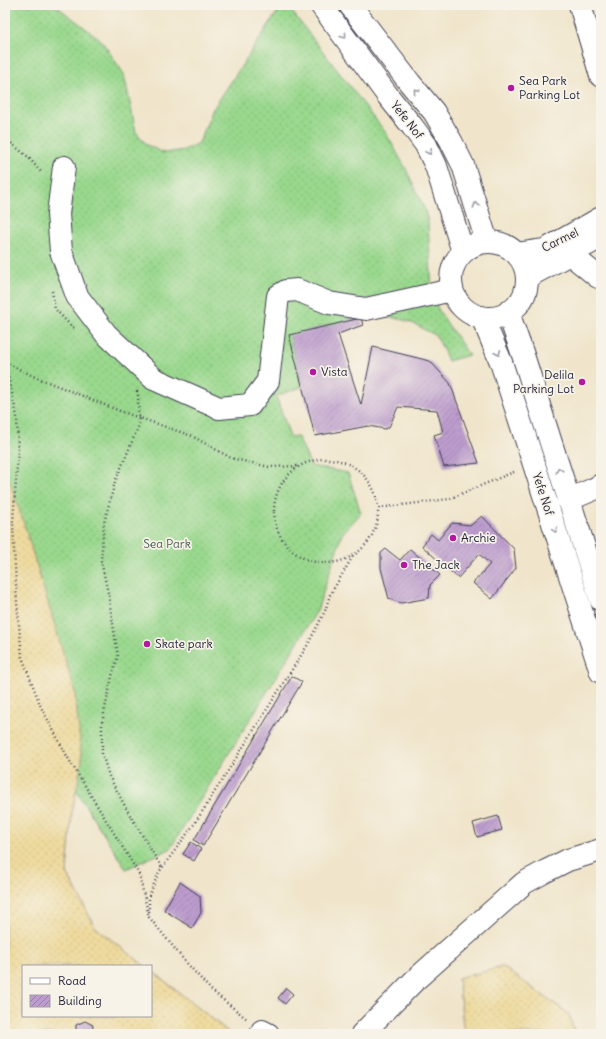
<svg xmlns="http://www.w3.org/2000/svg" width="606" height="1039" viewBox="0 0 606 1039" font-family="Delius,sans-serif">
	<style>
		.grass { fill: url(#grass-dots); stroke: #5e7d64 }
		.sand { fill: url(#sand-dots); stroke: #887e6c }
		.building { fill: url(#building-hatch) }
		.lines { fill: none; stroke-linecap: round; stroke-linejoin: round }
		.minor-casing { stroke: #413f51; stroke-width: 24 }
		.major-casing { stroke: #413f51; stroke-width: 24 }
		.path { stroke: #413f51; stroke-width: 2.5; stroke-dasharray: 1 3; stroke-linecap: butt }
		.minor { stroke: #fff; stroke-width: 22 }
		.major { stroke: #fff; stroke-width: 22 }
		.oneway { stroke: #9c9ca7 }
		.poi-dot { fill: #b5179e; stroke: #f7f3e8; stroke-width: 1.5 }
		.labels { text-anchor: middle; stroke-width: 3.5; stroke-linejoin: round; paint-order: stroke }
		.poi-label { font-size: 12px; fill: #22223b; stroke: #f7f3e8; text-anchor: start }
		.street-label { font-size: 12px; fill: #22223b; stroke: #f7f3e8 }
		.park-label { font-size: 12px; fill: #465954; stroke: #f7f3e8 }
	</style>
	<defs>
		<pattern id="grass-dots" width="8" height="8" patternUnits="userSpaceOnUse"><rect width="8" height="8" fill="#99d88d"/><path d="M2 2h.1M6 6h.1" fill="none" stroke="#84b97b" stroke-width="1.8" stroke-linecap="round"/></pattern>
		<pattern id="sand-dots" width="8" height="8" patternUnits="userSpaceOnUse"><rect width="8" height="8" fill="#eeda9e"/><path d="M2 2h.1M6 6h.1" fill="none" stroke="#ccbb89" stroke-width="1.8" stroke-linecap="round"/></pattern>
		<pattern id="building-hatch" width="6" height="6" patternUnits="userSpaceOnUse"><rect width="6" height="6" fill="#bd9dce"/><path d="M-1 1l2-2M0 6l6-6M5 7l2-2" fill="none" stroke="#9980a8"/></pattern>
	</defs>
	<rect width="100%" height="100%" fill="#f7f3e8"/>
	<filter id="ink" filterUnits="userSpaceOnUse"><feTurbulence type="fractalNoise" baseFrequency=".025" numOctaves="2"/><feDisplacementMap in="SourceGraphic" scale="8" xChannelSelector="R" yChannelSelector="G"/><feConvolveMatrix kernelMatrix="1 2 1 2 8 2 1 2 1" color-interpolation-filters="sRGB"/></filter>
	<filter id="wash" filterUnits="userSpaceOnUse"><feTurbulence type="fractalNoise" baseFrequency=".012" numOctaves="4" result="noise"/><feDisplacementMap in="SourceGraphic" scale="16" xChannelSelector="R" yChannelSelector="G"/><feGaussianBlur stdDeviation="0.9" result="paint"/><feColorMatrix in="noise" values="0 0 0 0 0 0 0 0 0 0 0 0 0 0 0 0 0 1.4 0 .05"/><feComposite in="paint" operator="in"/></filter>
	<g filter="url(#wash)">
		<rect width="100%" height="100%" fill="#f0e5cb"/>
		<path class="grass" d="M5,5H55L101,40L124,74L136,132L147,145L164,153L184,150L199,143L213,109L282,5H285L293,13L386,133L406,169L425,210L428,223L432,292L438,309L449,326L469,355L448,361C446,356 439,340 436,336C433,333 426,331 422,328C382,304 335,324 294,335L291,343L302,387L276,396L290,437H298L311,466L348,473L361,513L342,534L317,611L170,849L126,869L80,797L25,697L5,600Z"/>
		<path class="sand" d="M5,468L24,524L75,692L82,762L72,812L67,873L95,927L145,966H23V1016H151V970L231,1034H5Z
			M503,967L569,1014L575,1034H464L458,978Z"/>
		<g id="blocks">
			<path class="building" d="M361,318L363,325L338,334L361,405L373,347L430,361L450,383L479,463L444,467L434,435L443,432L437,410L398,407L389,427L385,429L368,426L315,436L289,335Z
				M482,516L514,549L516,568L492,599L473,583L490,564L479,554L458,578L422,546L431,534L438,540L452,523L471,525Z
				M386,549L400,560L410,549L440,575L430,585L429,598L401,603L389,599L381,568V553Z
				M292,676L302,682L203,846L194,840Z
				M498,816L502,830L477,837L473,823Z
				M191,842L201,849L194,861L183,854Z
				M180,882L200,896L201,913L192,928L164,910Z
				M286,988L293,994L285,1004L278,998Z
				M85,1021L93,1025L92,1032L94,1034H80L76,1032V1025Z"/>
		</g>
	</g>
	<g filter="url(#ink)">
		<use href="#blocks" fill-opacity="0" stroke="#413f51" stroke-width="1"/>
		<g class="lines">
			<g class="minor-casing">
				<path id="minor" d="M580,5L601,76
					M64,167L58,214L61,251L77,296L106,334L154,379L219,408L250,405L268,381L278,296L286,291L297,290L329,303L366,309L452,290
					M517,254L545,250L601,218
					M570,254L598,277
					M527,277L601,237
					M568,500L594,489L601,485
					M262,1031L268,1034
					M362,1034L415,980L524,883L546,871L568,860L601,850"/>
			</g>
			<g class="major-casing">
				<path id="major" d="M321,5L388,96L412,126L426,145L436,166L463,252
					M350,5L410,83L434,112L451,141L463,165L487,242
					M451 280a38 38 0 1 1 76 0a38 38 0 1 1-76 0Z
					M508,312L523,355L601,600
					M482,317L501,362L601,672"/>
			</g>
			<path class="path" d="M5,138L28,157L42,173
				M52,291L55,309L71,326L75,328
				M5,362L17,416L18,451L13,522L14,548L17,603L22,657L41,707L68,758L139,874L149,917L184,960L211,990L247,1019
				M5,362L33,376L120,411L192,436L231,458L269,467L299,466
				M137,391L138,395L139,425L129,449L115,482L104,523L101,561L108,593L118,656L112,676L102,723V754L109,776L127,810L162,868
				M274 511a52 52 0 1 1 104 0a52 52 0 1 1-104 0Z
				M379,508L449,499L516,471
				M149,912V896L159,872L195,823L307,646L325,611L330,595L353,556"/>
			<use href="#minor" class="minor"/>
			<use href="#major" class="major"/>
		</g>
		<defs><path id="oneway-chevron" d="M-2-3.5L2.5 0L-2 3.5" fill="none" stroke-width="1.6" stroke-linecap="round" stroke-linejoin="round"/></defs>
		<g class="oneway">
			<use href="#oneway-chevron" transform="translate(344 36) rotate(52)"/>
			<use href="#oneway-chevron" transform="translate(416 91) rotate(-129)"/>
			<use href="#oneway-chevron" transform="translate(429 152) rotate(65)"/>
			<use href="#oneway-chevron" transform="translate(476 205) rotate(-108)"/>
			<use href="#oneway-chevron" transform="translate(498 353) rotate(67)"/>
			<use href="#oneway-chevron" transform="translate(559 470) rotate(-107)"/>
			<use href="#oneway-chevron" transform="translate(555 530) rotate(72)"/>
		</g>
	</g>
	<g class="poi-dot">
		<circle cx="511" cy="88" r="4"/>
		<circle cx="313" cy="372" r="4"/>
		<circle cx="582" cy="382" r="4"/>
		<circle cx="453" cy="538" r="4"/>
		<circle cx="404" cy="565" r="4"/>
		<circle cx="147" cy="644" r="4"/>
	</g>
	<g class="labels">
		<g class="poi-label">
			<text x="519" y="85">Sea Park<tspan x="519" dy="14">Parking Lot</tspan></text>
			<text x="321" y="376">Vista</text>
			<text x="574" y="379" text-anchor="end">Delila<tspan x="574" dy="14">Parking Lot</tspan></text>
			<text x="461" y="542">Archie</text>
			<text x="412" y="569">The Jack</text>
			<text x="155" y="648">Skate park</text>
		</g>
		<g class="street-label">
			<text transform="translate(407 120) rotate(52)" y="4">Yefe Nof</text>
			<text transform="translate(560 240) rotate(-26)" y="4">Carmel</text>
			<text transform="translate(543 494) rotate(72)" y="4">Yefe Nof</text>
		</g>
		<g class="park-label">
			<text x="167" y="548">Sea Park</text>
		</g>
	</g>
	<rect width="606" height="1039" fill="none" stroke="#f7f3e8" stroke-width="20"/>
	<rect x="22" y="965" width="130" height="52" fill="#f7f3e8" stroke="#a29fa3"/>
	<rect x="30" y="978" width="20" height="6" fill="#ffffff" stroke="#a29fa3"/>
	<text x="58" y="985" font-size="12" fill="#22223b">Road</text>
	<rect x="30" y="995" width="20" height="12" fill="url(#building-hatch)" stroke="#a29fa3"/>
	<text x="58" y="1005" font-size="12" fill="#22223b">Building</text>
</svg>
